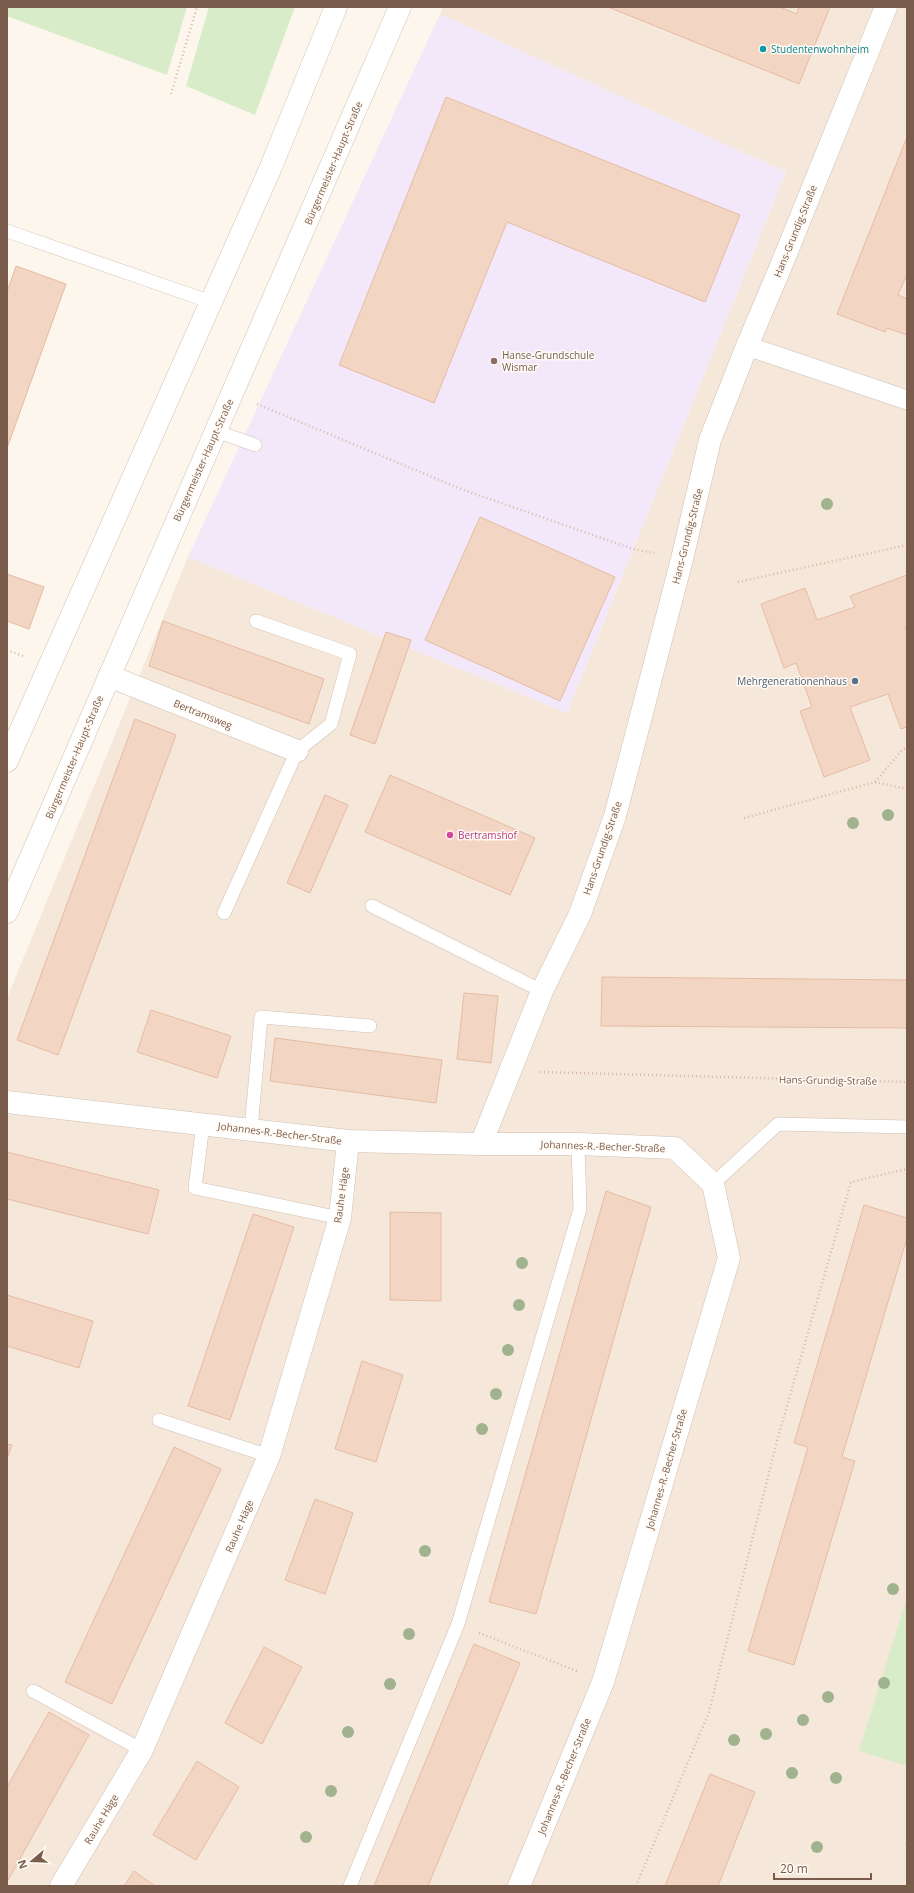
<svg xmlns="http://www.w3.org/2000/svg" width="914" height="1893" viewBox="0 0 914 1893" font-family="'Open Sans',sans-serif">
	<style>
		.residential { fill: #f5e8da }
		.education { fill: #f3e8fa }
		.green { fill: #d8ecc9 }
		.building { fill: #f3d5c3; stroke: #e6bba3 }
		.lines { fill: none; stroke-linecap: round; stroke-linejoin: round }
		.service-casing { stroke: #d1beb0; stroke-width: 14 }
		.pedestrian-casing { stroke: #d1beb0; stroke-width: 20 }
		.minor-casing { stroke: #d1beb0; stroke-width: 23 }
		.tertiary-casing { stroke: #d1beb0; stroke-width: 23 }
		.path { stroke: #d9b8a5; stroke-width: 2.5; stroke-dasharray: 1 3; stroke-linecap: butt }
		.service { stroke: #fff; stroke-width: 13 }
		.pedestrian { stroke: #fff; stroke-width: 19 }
		.minor { stroke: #fff; stroke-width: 22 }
		.tertiary { stroke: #fff; stroke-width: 22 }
		.tree { fill: #a0b28e }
		.culture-dot { fill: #0f9aa8; stroke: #fffaf3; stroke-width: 1.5 }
		.education-dot { fill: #8d6e63; stroke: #fffaf3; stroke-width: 1.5 }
		.service-dot { fill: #5c6f8a; stroke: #fffaf3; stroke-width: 1.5 }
		.hotel-dot { fill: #d1479c; stroke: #fffaf3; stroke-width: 1.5 }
		.labels { text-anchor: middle; stroke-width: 3; stroke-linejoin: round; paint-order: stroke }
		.culture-label { font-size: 10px; fill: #0d838f; stroke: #fffaf3; text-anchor: start }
		.street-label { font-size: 10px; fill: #7a5c4d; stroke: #fffaf3 }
		.education-label { font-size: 10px; fill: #785e54; stroke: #fffaf3; text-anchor: start }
		.service-label { font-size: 10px; fill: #4e5e75; stroke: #fffaf3; text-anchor: end }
		.hotel-label { font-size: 10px; fill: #b23c85; stroke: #fffaf3; text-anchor: start }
	</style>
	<rect width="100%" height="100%" fill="#fdf6ec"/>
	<path class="residential" d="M443,7H907V1886H7V998L188,557L567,713L786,172L440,14Z"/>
	<path class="education" d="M440,14L786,172L567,713L188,557Z"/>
	<path class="green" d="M7,7H187L167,75L7,16Z
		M209,7H295L255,115L186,86Z
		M907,1597V1766L859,1751Z"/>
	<path class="building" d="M608,7H780L797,14L799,7H830L799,84Z
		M446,97L740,215L705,302L507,222L434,403L339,365Z
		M907,137V274L898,295L907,299V335L887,328L885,332L837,314Z
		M16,266L66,284L7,448V292Z
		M480,517L615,577L560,701L425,640Z
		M7,574L44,587L29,629L7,621Z
		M907,575V628H905L907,632V727L901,729L888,694L850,707L870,760L824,777L800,711L812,707L796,663L784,668L761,604L805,588L817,620L855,607L850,596Z
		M163,621L324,679L309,724L149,666Z
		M386,632L411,640L375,744L350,735Z
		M135,719L176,735L58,1055L17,1040Z
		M390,775L535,838L510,895L365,832Z
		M325,795L348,805L310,893L287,883Z
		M602,977L907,980V1028L601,1026Z
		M464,993L498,996L491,1063L457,1059Z
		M151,1010L231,1036L217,1078L137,1052Z
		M275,1038L442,1060L436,1103L270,1081Z
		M7,1152L159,1190L148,1234L7,1199Z
		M606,1191L651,1207L536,1614L489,1602Z
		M864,1205L907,1218V1238L842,1457L855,1461L794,1665L748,1651L808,1447L794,1443Z
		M390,1212L441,1213V1301L390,1300Z
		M253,1214L294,1227L230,1420L188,1406Z
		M7,1295L93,1321L79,1368L7,1346Z
		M362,1361L403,1375L376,1462L335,1449Z
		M7,1444L12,1445L7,1459Z
		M174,1447L221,1469L112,1704L65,1682Z
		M315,1499L353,1513L325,1594L285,1580Z
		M474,1644L520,1663L428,1886H374Z
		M264,1647L302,1667L262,1744L225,1723Z
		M49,1712L89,1735L7,1882V1787Z
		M197,1761L239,1787L196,1860L153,1835Z
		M710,1774L755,1792L718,1886H665Z
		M134,1871L155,1886H124Z"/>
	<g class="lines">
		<g class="service-casing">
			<path id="service" d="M7,231L211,302
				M216,431L255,445
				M372,906L542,991
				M224,913L297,751L331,724L350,654L256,621
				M203,1124L195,1188L340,1218
				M251,1129L261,1017L370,1026
				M713,1184L778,1124L907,1127
				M159,1420L269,1456
				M33,1691L142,1750
				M350,1886L458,1624L580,1209L578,1144"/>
		</g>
		<g class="pedestrian-casing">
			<path id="pedestrian" d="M747,346L907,400"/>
		</g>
		<g class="minor-casing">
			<path id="minor" d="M109,676L297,751
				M7,1102L348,1141L481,1144H578L675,1148L713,1184L729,1258L603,1682L519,1886
				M481,1144L542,991L580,914L615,816L682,559L710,440L747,346L781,266L886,7
				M61,1886L142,1750L269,1456L340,1218L348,1141"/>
		</g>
		<g class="tertiary-casing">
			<path id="tertiary" d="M7,761L271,167L336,7
				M7,912L400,7"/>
		</g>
		<path class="path" d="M171,94L197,7
			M257,404L461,489L633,549L654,553
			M738,582L907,545
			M7,650L23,656
			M875,782L907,789
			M744,818L875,782L903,749L907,748
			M540,1072L907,1082
			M479,1633L577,1671
			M906,1843L907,1844
			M636,1886L709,1712L777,1441L851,1182L907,1169"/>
		<use href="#service" class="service"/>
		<use href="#pedestrian" class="pedestrian"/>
		<use href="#minor" class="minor"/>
		<use href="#tertiary" class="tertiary"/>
	</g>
	<g class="tree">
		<circle cx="827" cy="504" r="6"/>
		<circle cx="888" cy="815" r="6"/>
		<circle cx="853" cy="823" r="6"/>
		<circle cx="522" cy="1263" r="6"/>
		<circle cx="519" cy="1305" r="6"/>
		<circle cx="508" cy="1350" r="6"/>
		<circle cx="496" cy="1394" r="6"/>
		<circle cx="482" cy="1429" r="6"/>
		<circle cx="425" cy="1551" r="6"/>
		<circle cx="893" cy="1589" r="6"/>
		<circle cx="409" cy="1634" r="6"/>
		<circle cx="884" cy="1683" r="6"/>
		<circle cx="390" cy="1684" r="6"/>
		<circle cx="828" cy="1697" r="6"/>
		<circle cx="803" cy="1720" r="6"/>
		<circle cx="348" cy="1732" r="6"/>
		<circle cx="766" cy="1734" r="6"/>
		<circle cx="734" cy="1740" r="6"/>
		<circle cx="792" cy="1773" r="6"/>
		<circle cx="836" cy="1778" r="6"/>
		<circle cx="331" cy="1791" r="6"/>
		<circle cx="306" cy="1837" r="6"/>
		<circle cx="817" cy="1847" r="6"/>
	</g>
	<circle class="culture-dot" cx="763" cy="49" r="4"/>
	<circle class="education-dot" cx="494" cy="361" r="4"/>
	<circle class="service-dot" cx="855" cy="681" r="4"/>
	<circle class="hotel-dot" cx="450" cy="835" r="4"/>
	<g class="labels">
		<g class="culture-label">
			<text x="771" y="53">Studentenwohnheim</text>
		</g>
		<g class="street-label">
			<text transform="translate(333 163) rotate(-67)" y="4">Bürgermeister-Haupt-Straße</text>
			<text transform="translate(795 231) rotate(-68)" y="4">Hans-Grundig-Straße</text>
			<text transform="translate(203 460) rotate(-66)" y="4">Bürgermeister-Haupt-Straße</text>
			<text transform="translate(687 536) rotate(-76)" y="4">Hans-Grundig-Straße</text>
			<text transform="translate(203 714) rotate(22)" y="4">Bertramsweg</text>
			<text transform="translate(74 757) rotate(-67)" y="4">Bürgermeister-Haupt-Straße</text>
			<text transform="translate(602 848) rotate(-71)" y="4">Hans-Grundig-Straße</text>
			<text transform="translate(828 1080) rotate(1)" y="4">Hans-Grundig-Straße</text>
			<text transform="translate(280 1133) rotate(7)" y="4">Johannes-R.-Becher-Straße</text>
			<text transform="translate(603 1146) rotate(2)" y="4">Johannes-R.-Becher-Straße</text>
			<text transform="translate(341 1195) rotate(-82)" y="4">Rauhe Häge</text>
			<text transform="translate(666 1469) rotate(-74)" y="4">Johannes-R.-Becher-Straße</text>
			<text transform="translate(239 1526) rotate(-67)" y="4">Rauhe Häge</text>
			<text transform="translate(564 1776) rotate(-68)" y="4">Johannes-R.-Becher-Straße</text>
			<text transform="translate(101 1819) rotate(-59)" y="4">Rauhe Häge</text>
		</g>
		<g class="education-label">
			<text x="502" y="359">Hanse-Grundschule<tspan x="502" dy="12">Wismar</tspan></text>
		</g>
		<g class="service-label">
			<text x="847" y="685">Mehrgenerationenhaus</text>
		</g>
		<g class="hotel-label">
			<text x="458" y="839">Bertramshof</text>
		</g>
	</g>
	<rect width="914" height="1893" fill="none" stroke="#7a5c4d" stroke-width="16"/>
	<g transform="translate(32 1861) rotate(251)" stroke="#fffaf3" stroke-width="3" paint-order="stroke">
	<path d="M0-3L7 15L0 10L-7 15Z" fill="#7a5c4d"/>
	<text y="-6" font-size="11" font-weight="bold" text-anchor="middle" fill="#7a5c4d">N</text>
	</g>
	<path d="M774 1873v6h97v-6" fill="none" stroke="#7a5c4d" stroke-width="2"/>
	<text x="780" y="1873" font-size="12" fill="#7a5c4d" stroke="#fffaf3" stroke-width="3" paint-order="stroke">20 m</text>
</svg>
